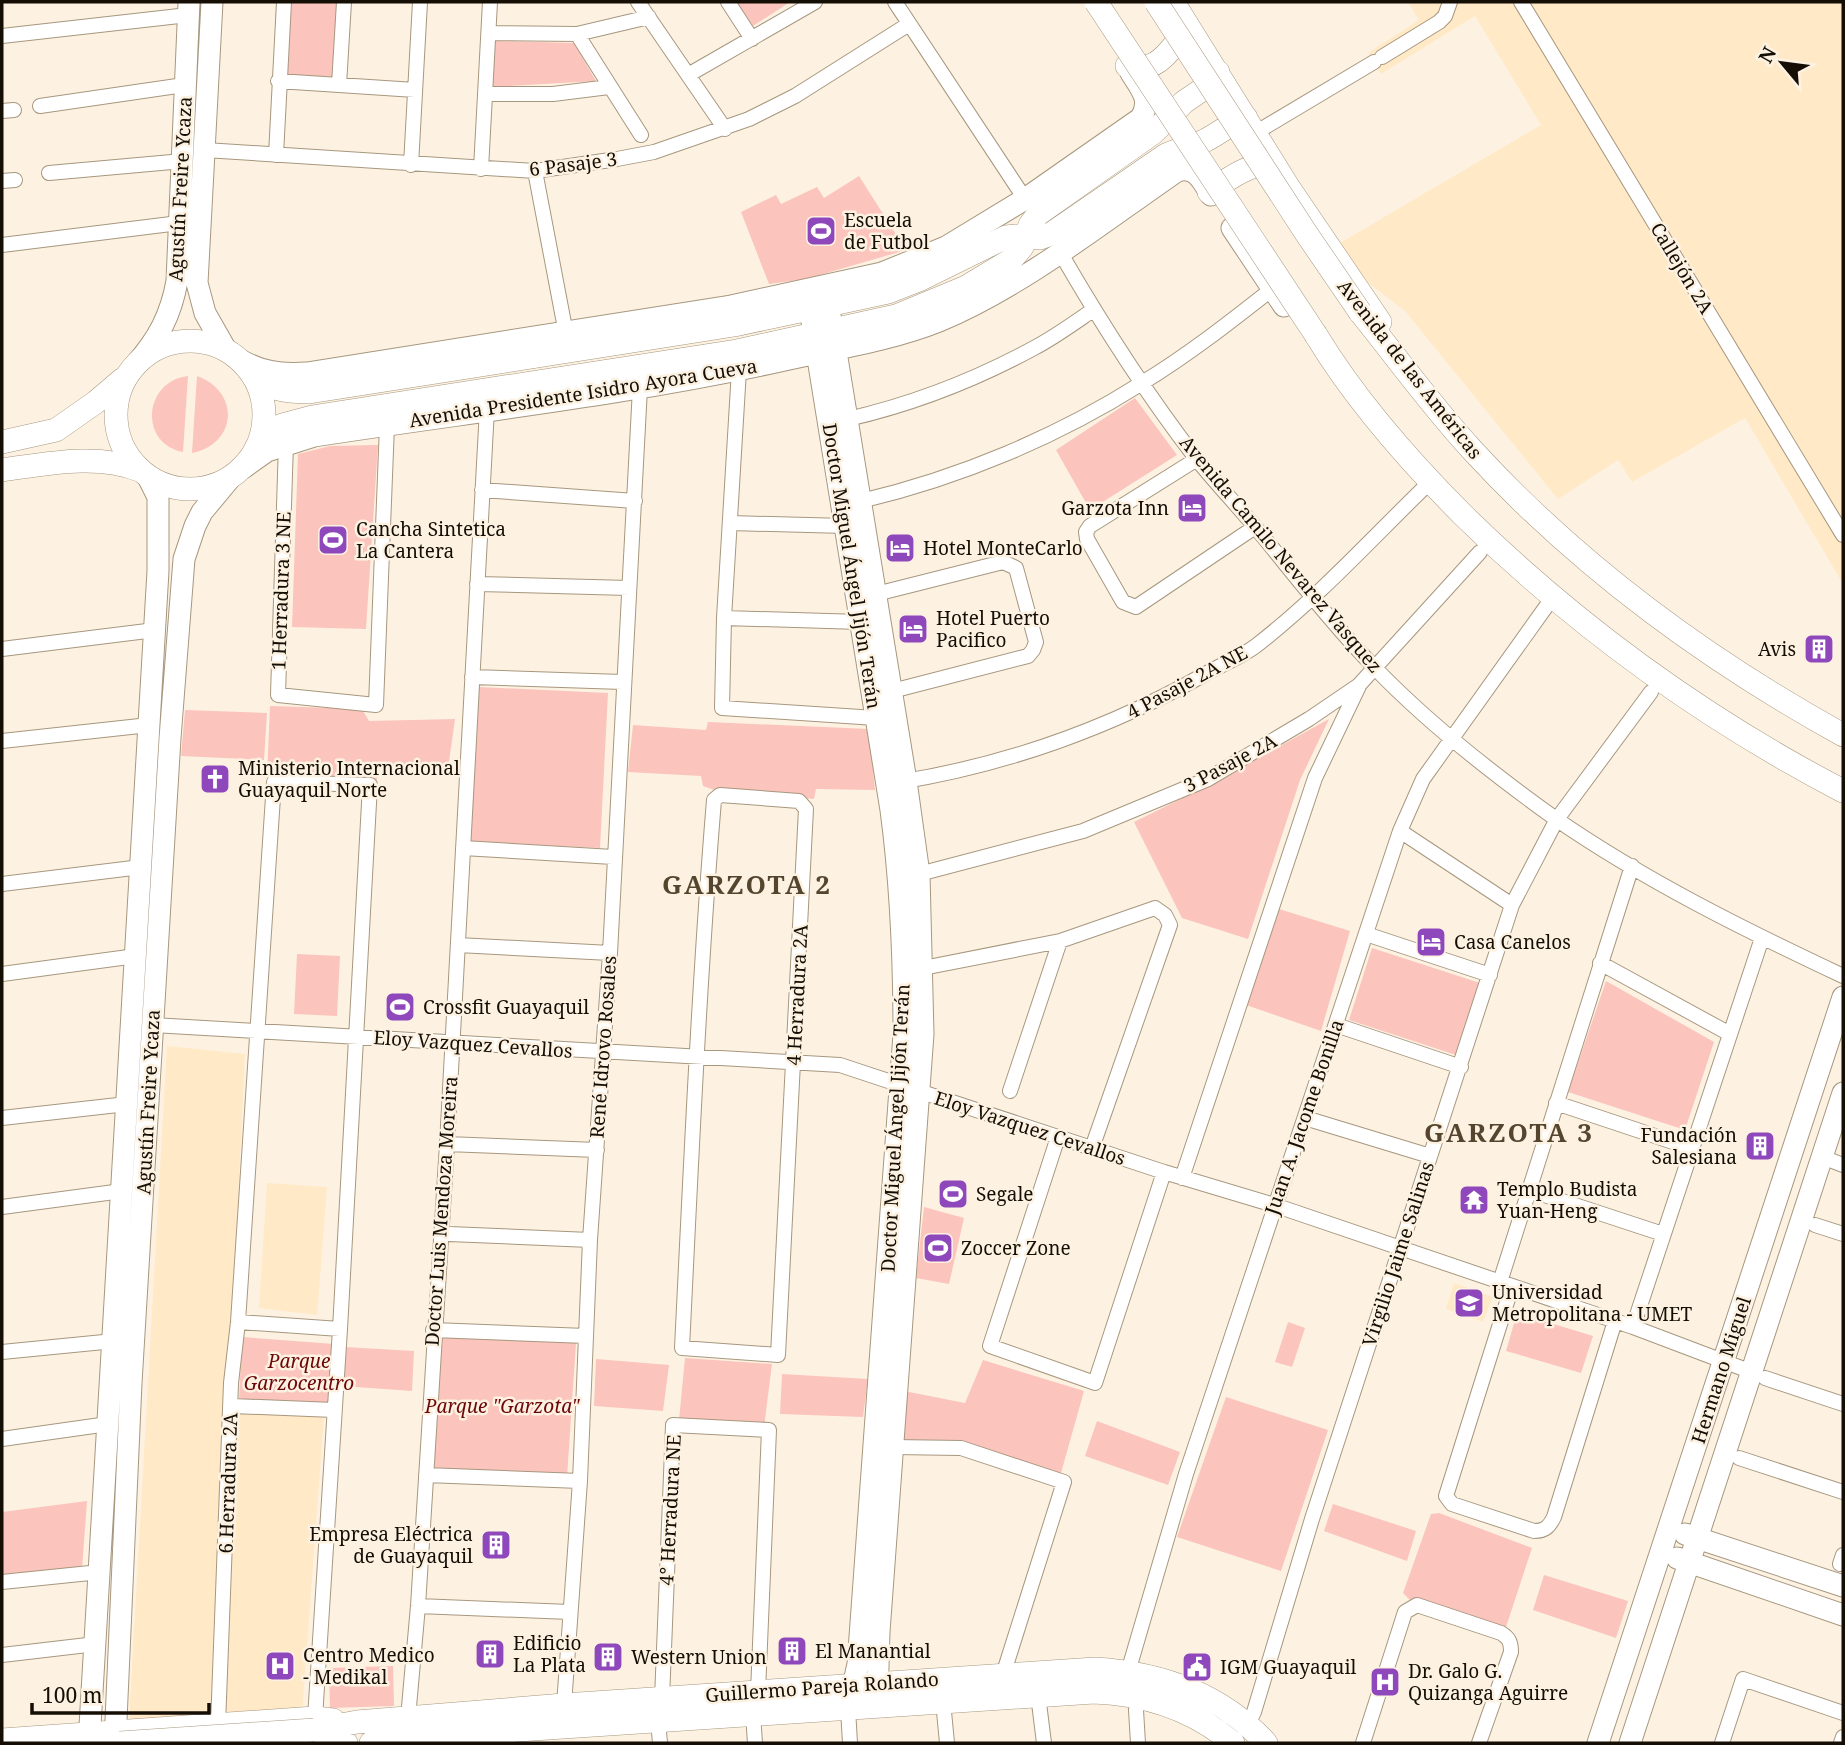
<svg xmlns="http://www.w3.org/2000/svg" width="1845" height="1745" viewBox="0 0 1845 1745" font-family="'Noto Serif',serif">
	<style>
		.built { fill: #ffe9c7 }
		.green { fill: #fbc4bd }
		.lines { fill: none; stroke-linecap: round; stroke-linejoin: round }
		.street-casing { stroke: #a7977e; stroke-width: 16 }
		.secondary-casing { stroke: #a7977e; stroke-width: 23 }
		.primary-casing { stroke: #a7977e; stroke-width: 24 }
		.street { stroke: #fff; stroke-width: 14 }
		.secondary { stroke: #fff; stroke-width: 21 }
		.primary { stroke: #fff; stroke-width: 23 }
		.primary-bridge-casing { stroke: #a7977e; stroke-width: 24; stroke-linecap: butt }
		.primary-bridge { stroke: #fff; stroke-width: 23 }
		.labels { text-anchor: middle; stroke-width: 5; stroke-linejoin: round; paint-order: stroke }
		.street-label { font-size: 19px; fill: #140e05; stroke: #fdf2e2 }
		.poi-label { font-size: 19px; fill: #140e05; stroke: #fdf2e2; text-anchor: start }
		.park-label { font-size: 19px; font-style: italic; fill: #6c0709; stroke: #fdf2e2 }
		.district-label { font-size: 26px; font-weight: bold; letter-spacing: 2px; fill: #54452e; stroke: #fdf2e2 }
	</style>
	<rect width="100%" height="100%" fill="#fdf2e2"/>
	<path class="built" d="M1408,2H1843V584L1745,418L1632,482L1618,460L1558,499L1405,311L1362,278L1340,243L1541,125L1475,16L1381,74L1368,53L1419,20Z
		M167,1046L245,1054L228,1409L324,1416L302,1713L129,1721Z
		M267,1183L327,1187L317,1315L259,1308Z
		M1454,1283L1493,1297L1483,1322L1446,1309Z"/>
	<path class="green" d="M292,2H338L332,77L286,75Z
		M737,2H790L753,26Z
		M494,41L574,43L596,81L492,87Z
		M859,176L906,250L806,279L769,284L741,212L776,195L781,204L817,187L824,198Z
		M188,376L183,452C138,443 144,381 188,376Z
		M197,376C241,392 237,444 192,453Z
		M1135,398L1177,455L1090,510L1056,450Z
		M378,445L366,629L292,627L298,454L330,446Z
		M479,687L608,693L600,848L470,842Z
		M270,706L362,709L369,721L455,719L448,769L380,768L376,783L267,777Z
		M185,710L267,713L264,760L181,756Z
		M1329,719L1300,780L1248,939L1182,918L1134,822L1213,783Z
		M708,722L869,729L875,790L816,789L814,799L714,790L703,786L701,776L628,772L633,725L706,730Z
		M1279,909L1350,931L1321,1031L1246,1005Z
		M1372,948L1480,983L1456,1055L1349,1020Z
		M297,954L340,956L337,1016L294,1014Z
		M1606,981L1714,1042L1685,1130L1568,1092Z
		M924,1207L964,1218L949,1284L916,1278Z
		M1517,1313L1593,1336L1581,1373L1506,1351Z
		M1288,1322L1305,1328L1292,1367L1275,1362Z
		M437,1335L576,1343L567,1477L428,1469Z
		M242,1337L334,1344L328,1404L239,1399Z
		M345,1347L414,1351L412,1391L342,1386Z
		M685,1358L772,1364L764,1427L679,1420Z
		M596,1359L669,1365L663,1411L594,1406Z
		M983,1360L1084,1391L1061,1473L963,1443L898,1442L904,1391L965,1403Z
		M782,1374L868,1379L863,1417L780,1414Z
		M1226,1397L1328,1430L1281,1571L1177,1537Z
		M1097,1421L1180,1452L1168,1485L1085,1456Z
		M87,1501L82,1569L2,1578V1512Z
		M1333,1504L1416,1531L1407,1561L1324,1531Z
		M1439,1513L1532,1548L1505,1630L1410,1600L1403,1593L1431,1514Z
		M1544,1575L1628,1601L1616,1638L1533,1610Z
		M393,1666L394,1706L330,1708L329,1668Z"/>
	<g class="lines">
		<g class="street-casing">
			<path id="street" d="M638,2L725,129
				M728,2L752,39
				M895,2L1025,199
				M1521,2L1843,535
				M489,33L577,34L649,17
				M577,34L641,135
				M2,36L188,15
				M1382,57L1439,22L1445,16L1450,2
				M688,75L815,2
				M278,81L415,90
				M339,85L344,2
				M485,94H553L609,87
				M40,106L184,85
				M2,111L14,110
				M1255,133L1374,62
				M205,150L535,171L617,159L654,152L749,119L795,96L909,24
				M276,155L284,2
				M411,165L420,2
				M481,169L490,2
				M535,171L567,339
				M49,173L183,161
				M2,181L15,180
				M2,245L179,223
				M1060,252C1101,323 1145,392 1195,457C1214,481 1236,504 1256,528C1295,575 1333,625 1376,669C1430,725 1493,774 1556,819C1646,881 1745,930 1843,976
				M739,370L724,618L722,708L876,718
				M848,419C913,404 975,380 1034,348C1055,337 1074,323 1093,310
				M286,443L278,695L376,705L387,425
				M1197,459L1090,526L1086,532L1087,539L1123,602L1136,607L1255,527
				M482,490L635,501
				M861,501C959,478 1057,437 1142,383C1188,355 1230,322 1272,289
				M730,523L845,526
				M477,584L629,588
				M876,594L1003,562L1016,568L1036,642L1033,650L1028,656L892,691
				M724,618L861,622
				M2,649L155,630
				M472,677L623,682
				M2,741L149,725
				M899,782C1006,765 1112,727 1207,673C1223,664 1243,656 1257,645C1320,596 1374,536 1431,481
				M720,795L799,801L806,809L778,1355L682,1348C691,1165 699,982 714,800Z
				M1400,831L1512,905
				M463,848L613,857
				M919,874L1083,831L1208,779L1309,719L1359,685L1480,552
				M2,884L141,867
				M1366,934L1490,975
				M458,945L610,953
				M1600,963L1730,1034
				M923,968L1060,941L1155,908L1165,915L1170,925L1092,1148
				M2,974L136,956
				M153,1025L840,1065L1164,1172L1274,1205L1633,1327L1752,1372
				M1336,1025L1461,1067
				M1010,1091L1060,941
				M1556,1103L1691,1148
				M2,1118L127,1104
				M1305,1118L1430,1156
				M1058,1137L990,1346L1095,1383L1164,1172
				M447,1144L597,1150
				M1822,1157L1843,1165
				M1182,1178L1315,778L1359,686
				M1529,1190L1663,1234
				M2,1207L122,1191
				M1815,1225L1843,1234
				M449,1234L590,1240
				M1500,1282L1632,866
				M1512,1286L1446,1496L1452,1504L1534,1531C1545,1531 1549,1527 1554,1517L1615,1321
				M238,1322L340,1329
				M1633,1327L1762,938
				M433,1330L586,1336
				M2,1352L114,1341
				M1765,1378L1843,1404
				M232,1406L334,1410
				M2,1439L108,1424
				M893,1447L961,1448L1064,1482L1003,1675
				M1739,1458L1843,1492
				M426,1475L580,1481
				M1840,1564L1843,1555
				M2,1582L100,1572
				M418,1606L570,1612
				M2,1655L96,1644
				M1128,1672L1186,1474L1400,831L1423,779L1553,597
				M1038,1695L1044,1743
				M662,1699L673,1425L769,1430L758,1692
				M943,1701L947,1743
				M564,1705L580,1481L590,1240L610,953L640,388
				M848,1709L850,1743
				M753,1714L755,1743
				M408,1718L418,1606L447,1144L487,409
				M658,1721L660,1743
				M218,1725L231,1383L238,1322L274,782L370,785L340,1329L315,1718
				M1247,1726L1254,1712L1312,1519L1512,905L1557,819L1651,692
				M1138,1743L1136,1710L1139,1696
				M1363,1743L1405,1612L1417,1605L1501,1633C1509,1638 1511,1642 1511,1652L1479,1743
				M1722,1743L1743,1679L1843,1713
				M1841,1743L1843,1737"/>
		</g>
		<g class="secondary-casing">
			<path id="secondary" d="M212,2L197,283L205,313L226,350
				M1232,228L1284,306
				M810,309L891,810C901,885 904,959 904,1034L858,1664L850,1700
				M830,315L906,781L919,874L923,1034L879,1632L877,1702
				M235,357C260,372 279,375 307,373L731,306L882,273L946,247L1025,199L1141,118C1152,100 1141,89 1131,73
				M136,364C158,339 171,315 177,281L189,2
				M243,468L267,451L314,436C469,412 626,395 780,361C833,349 889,341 939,321C1021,287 1103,222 1177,171C1195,165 1202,180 1211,195
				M1685,1534L1843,1586
				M1677,1558L1843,1615
				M89,1743L158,571V497L148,477
				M115,1743L131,1383L170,738L184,559L195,526L202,512L232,476
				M1598,1743L1843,997
				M1630,1743L1843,1093"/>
		</g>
		<g class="primary-casing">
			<path id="primary" d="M1173,2L1289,188L1380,322
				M1127,66C1134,66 1143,68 1149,66C1164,62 1181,38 1187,24
				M1209,192C1228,179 1250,163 1273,163
				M1360,312C1398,359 1433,408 1474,452C1580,567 1707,660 1843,735
				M1316,335C1356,401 1408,460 1463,515C1576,626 1703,718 1843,791
				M116 415a74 74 0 1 1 148 0a74 74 0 1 1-148 0Z
				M252,374C270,390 285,392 309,392L734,325L828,305L888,292L921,279L1006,237L1016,236L1040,238L1051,234L1166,155C1179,149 1192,146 1204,141C1219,134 1230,123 1246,118
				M2,442L56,430L96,402L123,379
				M256,448L282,425L312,417L737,351L896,316L966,287L1011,260L1022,247L1030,225L1038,214L1153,133L1184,102L1206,87L1218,72
				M2,470C46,464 97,453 139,470
				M314,1730L357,1722L564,1705L1095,1669C1161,1673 1221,1694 1266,1743
				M2,1740L315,1718L333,1720
				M304,1742L346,1743
				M371,1743L518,1730L1094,1692C1147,1694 1193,1709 1233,1743"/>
		</g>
		<use href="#street" class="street"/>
		<use href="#secondary" class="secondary"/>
		<use href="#primary" class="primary"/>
		<g class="primary-bridge-casing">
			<path id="primary-bridge" d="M1096,2L1316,335
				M1156,2L1306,233L1360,312
				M120,1743L314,1730"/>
		</g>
		<use href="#primary-bridge" class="primary-bridge"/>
	</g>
	<defs>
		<g id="stadium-square" transform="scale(1.575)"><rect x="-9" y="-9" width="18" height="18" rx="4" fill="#8f48bb" stroke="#fdf2e2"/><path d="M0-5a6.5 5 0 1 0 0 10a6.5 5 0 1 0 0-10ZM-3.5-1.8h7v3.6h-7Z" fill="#fff"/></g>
		<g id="hotel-square" transform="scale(1.575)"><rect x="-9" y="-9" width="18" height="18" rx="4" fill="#8f48bb" stroke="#fdf2e2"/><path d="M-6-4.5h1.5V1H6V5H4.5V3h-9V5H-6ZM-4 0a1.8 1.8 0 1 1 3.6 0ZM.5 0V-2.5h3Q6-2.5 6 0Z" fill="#fff"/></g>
		<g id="building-square" transform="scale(1.575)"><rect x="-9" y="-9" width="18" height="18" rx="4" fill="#8f48bb" stroke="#fdf2e2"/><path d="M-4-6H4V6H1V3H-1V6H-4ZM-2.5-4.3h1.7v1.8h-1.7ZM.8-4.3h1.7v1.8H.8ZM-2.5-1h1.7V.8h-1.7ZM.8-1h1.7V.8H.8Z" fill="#fff"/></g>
		<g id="church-square" transform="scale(1.575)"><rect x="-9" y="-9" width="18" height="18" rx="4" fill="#8f48bb" stroke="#fdf2e2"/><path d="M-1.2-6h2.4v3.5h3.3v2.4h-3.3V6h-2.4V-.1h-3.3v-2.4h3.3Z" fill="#fff"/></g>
		<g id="temple-square" transform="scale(1.575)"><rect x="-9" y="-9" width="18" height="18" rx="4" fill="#8f48bb" stroke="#fdf2e2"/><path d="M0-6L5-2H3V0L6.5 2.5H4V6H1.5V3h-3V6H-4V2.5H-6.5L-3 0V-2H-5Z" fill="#fff"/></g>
		<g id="university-square" transform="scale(1.575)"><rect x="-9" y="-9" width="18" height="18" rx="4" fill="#8f48bb" stroke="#fdf2e2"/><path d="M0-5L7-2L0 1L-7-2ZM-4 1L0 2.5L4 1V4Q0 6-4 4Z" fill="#fff"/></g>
		<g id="hospital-square" transform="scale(1.575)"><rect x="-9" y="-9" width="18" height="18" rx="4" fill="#8f48bb" stroke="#fdf2e2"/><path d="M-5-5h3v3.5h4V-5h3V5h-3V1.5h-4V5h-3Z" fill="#fff"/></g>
		<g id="civic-square" transform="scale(1.575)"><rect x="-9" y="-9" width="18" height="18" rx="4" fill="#8f48bb" stroke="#fdf2e2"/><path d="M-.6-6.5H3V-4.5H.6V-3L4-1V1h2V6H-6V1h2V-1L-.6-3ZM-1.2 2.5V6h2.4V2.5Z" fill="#fff"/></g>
	</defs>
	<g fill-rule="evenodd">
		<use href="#stadium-square" x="821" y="231"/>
		<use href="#hotel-square" x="1192" y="508"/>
		<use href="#stadium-square" x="333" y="540"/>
		<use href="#hotel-square" x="900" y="548"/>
		<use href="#hotel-square" x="913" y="629"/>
		<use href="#building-square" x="1819" y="649"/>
		<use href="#church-square" x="215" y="779"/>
		<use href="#hotel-square" x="1431" y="942"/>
		<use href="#stadium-square" x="400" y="1007"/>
		<use href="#building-square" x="1760" y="1146"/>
		<use href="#stadium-square" x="953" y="1194"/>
		<use href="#temple-square" x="1474" y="1200"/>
		<use href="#stadium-square" x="938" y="1248"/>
		<use href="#university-square" x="1469" y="1303"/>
		<use href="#building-square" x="496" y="1545"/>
		<use href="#building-square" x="792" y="1651"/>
		<use href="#building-square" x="490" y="1654"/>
		<use href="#building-square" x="608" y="1657"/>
		<use href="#hospital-square" x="280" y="1666"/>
		<use href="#civic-square" x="1197" y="1667"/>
		<use href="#hospital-square" x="1385" y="1682"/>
	</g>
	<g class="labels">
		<g class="street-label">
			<text transform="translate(573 164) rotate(-7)" y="7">6 Pasaje 3</text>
			<text transform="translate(180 189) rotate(-87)" y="7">Agustín Freire Ycaza</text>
			<text transform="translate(1682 268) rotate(59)" y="7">Callejón 2A</text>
			<text transform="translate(1410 369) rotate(52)" y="7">Avenida de las Américas</text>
			<text transform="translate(583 393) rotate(-9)" y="7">Avenida Presidente Isidro Ayora Cueva</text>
			<text transform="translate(1281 554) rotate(50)" y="7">Avenida Camilo Nevarez Vasquez</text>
			<text transform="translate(852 566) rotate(81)" y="7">Doctor Miguel Ángel Jijón Terán</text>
			<text transform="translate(281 591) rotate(-88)" y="7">1 Herradura 3 NE</text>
			<text transform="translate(1187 682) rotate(-28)" y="7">4 Pasaje 2A NE</text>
			<text transform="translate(1230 763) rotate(-28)" y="7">3 Pasaje 2A</text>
			<text transform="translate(797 995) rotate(-87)" y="7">4 Herradura 2A</text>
			<text transform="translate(473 1044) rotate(4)" y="7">Eloy Vazquez Cevallos</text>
			<text transform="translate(603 1047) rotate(-86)" y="7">René Idrovo Rosales</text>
			<text transform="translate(148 1102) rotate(-87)" y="7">Agustín Freire Ycaza</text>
			<text transform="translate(1304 1117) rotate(-71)" y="7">Juan A. Jacome Bonilla</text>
			<text transform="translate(895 1128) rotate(-87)" y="7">Doctor Miguel Ángel Jijón Terán</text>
			<text transform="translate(1030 1128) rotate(18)" y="7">Eloy Vazquez Cevallos</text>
			<text transform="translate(441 1211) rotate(-86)" y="7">Doctor Luis Mendoza Moreira</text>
			<text transform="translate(1398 1254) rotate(-72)" y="7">Virgilio Jaime Salinas</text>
			<text transform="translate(1721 1370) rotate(-72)" y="7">Hermano Miguel</text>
			<text transform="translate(228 1483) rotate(-88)" y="7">6 Herradura 2A</text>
			<text transform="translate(670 1510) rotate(-87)" y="7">4° Herradura NE</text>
			<text transform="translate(822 1687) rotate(-4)" y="7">Guillermo Pareja Rolando</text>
		</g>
		<g class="poi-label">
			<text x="844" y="227">Escuela<tspan x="844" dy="22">de Futbol</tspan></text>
			<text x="1169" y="515" text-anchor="end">Garzota Inn</text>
			<text x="356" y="536">Cancha Sintetica<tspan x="356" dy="22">La Cantera</tspan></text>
			<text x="923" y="555">Hotel MonteCarlo</text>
			<text x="936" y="625">Hotel Puerto<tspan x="936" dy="22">Pacifico</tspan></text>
			<text x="1796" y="656" text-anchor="end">Avis</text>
			<text x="238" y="775">Ministerio Internacional<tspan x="238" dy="22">Guayaquil Norte</tspan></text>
			<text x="1454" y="949">Casa Canelos</text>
			<text x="423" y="1014">Crossfit Guayaquil</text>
			<text x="1737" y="1142" text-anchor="end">Fundación<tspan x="1737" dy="22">Salesiana</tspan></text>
			<text x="1497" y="1196">Templo Budista<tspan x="1497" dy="22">Yuan-Heng</tspan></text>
			<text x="976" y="1201">Segale</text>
			<text x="961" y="1255">Zoccer Zone</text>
			<text x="1492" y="1299">Universidad<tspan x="1492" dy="22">Metropolitana - UMET</tspan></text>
			<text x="473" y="1541" text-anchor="end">Empresa Eléctrica<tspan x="473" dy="22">de Guayaquil</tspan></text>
			<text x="513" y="1650">Edificio<tspan x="513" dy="22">La Plata</tspan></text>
			<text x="815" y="1658">El Manantial</text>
			<text x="303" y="1662">Centro Medico<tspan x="303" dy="22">- Medikal</tspan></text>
			<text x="631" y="1664">Western Union</text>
			<text x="1220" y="1674">IGM Guayaquil</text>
			<text x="1408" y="1678">Dr. Galo G.<tspan x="1408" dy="22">Quizanga Aguirre</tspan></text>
		</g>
		<g class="park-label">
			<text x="299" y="1368">Parque<tspan x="299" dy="22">Garzocentro</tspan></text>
			<text x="502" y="1413">Parque "Garzota"</text>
		</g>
		<g class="district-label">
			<text x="747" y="894">GARZOTA 2</text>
			<text x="1509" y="1142">GARZOTA 3</text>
		</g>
	</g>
	<rect width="1845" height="1745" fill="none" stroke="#140e05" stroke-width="7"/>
	<g transform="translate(1782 63) rotate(299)" stroke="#fdf2e2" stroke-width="5" paint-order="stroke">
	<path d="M0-5L12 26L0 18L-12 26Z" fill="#140e05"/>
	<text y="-10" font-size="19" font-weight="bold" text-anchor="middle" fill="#140e05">N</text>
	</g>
	<path d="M32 1703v10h177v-10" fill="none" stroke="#140e05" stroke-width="3.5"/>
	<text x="42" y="1703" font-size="21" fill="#140e05" stroke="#fdf2e2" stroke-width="5" paint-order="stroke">100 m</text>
</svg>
